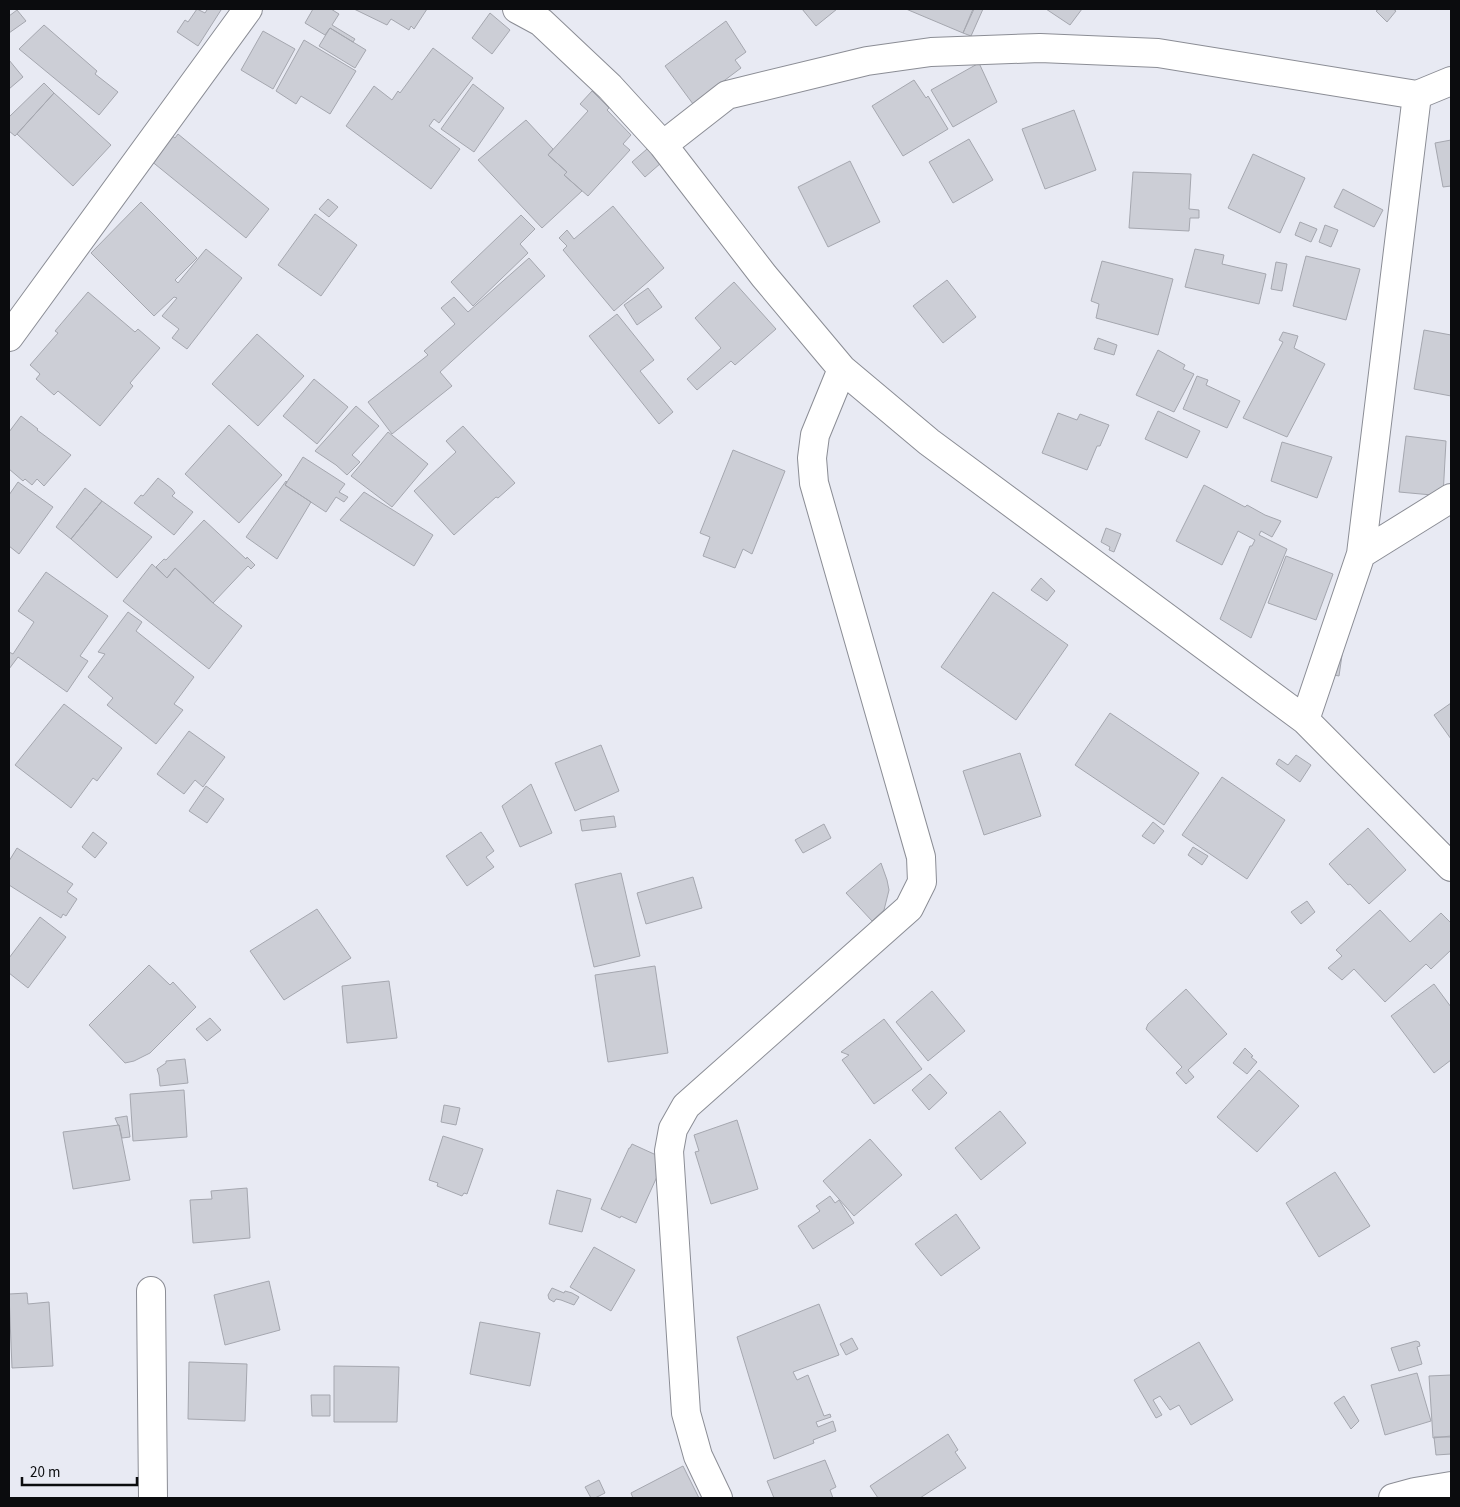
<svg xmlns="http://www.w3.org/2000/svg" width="1460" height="1507" viewBox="0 0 1460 1507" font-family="'Source Sans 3',sans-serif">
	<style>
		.building { fill: #ccced6; stroke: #a5a7af }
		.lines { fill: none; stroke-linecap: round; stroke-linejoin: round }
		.street-casing { stroke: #8b8d95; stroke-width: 30 }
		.street { stroke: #fff; stroke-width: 28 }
	</style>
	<rect width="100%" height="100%" fill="#e8eaf3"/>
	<path class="building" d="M197,9L205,13L207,10L206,9H219L221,10L198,46L177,32L185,20L188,22Z
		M313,9H331L339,14L332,25L355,39L353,42L330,28L325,35L305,23Z
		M354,9H427L414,29L411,26L409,30L391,19L387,25Z
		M802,9H837L816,26Z
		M906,9H973L963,33Z
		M974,9H983L971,36L963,33Z
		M1046,9H1082L1070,25Z
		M1379,9H1393L1396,11L1387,22L1376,11Z
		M17,10L26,21L9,33V16Z
		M490,13L510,30L492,54L472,38Z
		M726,21L746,52L735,60L741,68L693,104L665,66Z
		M44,25L97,71L95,74L118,92L99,115L19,49Z
		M330,28L366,50L355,68L319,46Z
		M263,31L295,49L273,89L241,70Z
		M304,40L356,71L330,114L301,96L296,104L276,91Z
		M433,48L473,78L439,123L434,119L429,126L460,149L431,189L346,126L374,86L392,100L398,91L400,93Z
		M9,60L23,77L9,89Z
		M979,63L997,102L953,127L931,90Z
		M914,80L926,98L928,96L948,129L903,156L872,106Z
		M44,83L54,93L15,136L9,131V117Z
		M473,84L504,108L474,152L441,129Z
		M592,91L609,108L607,110L631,135L623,144L630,150L588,196L564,175L567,172L548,155L588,111L580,104Z
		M54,93L111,145L73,186L17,134Z
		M1074,110L1096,170L1045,189L1022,129Z
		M526,120L553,149L548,155L567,172L564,175L582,191L542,228L478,160Z
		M178,134L269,209L246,238L150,160L171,135L175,138Z
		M969,139L993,180L953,203L929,162Z
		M1451,140V186L1443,187L1435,143Z
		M647,149L661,163L645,177L632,162Z
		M1253,154L1305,178L1280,233L1228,208Z
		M850,161L880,222L828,247L798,187Z
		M1133,172L1191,174L1189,209L1199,210V218H1190L1189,231L1129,228Z
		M1343,189L1383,210L1374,227L1334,207Z
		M328,199L338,207L329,217L319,209Z
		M141,202L197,258L175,280L178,283L206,249L242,278L187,349L172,338L179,329L162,316L177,298L174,297L154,316L91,253Z
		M613,206L664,268L614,311L563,250L567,246L559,238L567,230L574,239Z
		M315,214L357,245L321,296L278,265Z
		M521,215L535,229L520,244L528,253L473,306L451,282Z
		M1300,222L1317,229L1311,242L1295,235Z
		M1325,225L1338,230L1331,247L1319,242Z
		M1195,249L1224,255L1222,264L1266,274L1259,304L1185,287Z
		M1306,256L1360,269L1346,320L1293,306Z
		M529,258L545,276L440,372L452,386L392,434L368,402L428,355L424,351L455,324L441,308L454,297L468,312Z
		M1102,261L1173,279L1158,335L1096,318L1099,304L1091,301Z
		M1276,262L1287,264L1282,291L1271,289Z
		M947,280L976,317L943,343L913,306Z
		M734,282L776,329L735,365L731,361L697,390L687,379L721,348L695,318Z
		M648,288L662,307L637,325L624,305Z
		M88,292L135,332L138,329L160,348L130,383L133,386L100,426L58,391L54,395L36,379L40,374L30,365L58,333L55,331Z
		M617,314L654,360L640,371L673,412L659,424L589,336Z
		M1424,330L1451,335V396L1414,389Z
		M1283,332L1298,336L1294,348L1325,364L1287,437L1243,418L1283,342L1279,340Z
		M257,334L304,376L258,426L212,384Z
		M1098,338L1117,345L1114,355L1094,349Z
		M1158,350L1185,365L1183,369L1194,374L1174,412L1136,395Z
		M1197,376L1208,380L1206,385L1240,401L1227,428L1183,409Z
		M314,379L348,407L317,444L283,416Z
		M356,406L379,426L352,455L360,462L347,475L336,465L315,451Z
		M1158,411L1200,431L1187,458L1145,439Z
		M1058,413L1077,420L1080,414L1109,425L1100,446H1097L1087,470L1042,453Z
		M21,416L38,429L37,430L71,455L44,486L37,479L32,485L25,479L23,481L9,469V432Z
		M229,425L282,475L239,523L185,474Z
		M463,426L515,483L498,498L496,497L454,535L414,491L456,452L446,441Z
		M388,432L428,464L392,507L351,476Z
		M1406,436L1446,441L1443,496L1399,492Z
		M1282,442L1332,457L1317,498L1271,481Z
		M733,450L785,471L752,554L743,549L735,568L703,556L710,537L700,533Z
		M303,457L345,484L339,492L348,497L344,502L336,497L326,512L285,485Z
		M158,478L172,489L175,493L172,496L193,512L174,535L134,503L141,495L143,496Z
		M286,481L287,482L285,485L311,502L277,559L246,537Z
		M18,482L53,507L19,554L9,546V495Z
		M1204,485L1245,507L1247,505L1265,515L1281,521L1272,537L1261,531L1259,535L1287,549L1251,638L1220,619L1250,546H1252L1255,540L1238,531L1222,565L1176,541Z
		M85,488L102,501L71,539L56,527Z
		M364,492L433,535L414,566L340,520Z
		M102,501L152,537L117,578L71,539Z
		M204,520L246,559L247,557L255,565L251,569L248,566L213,603L175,568L167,578L156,567L164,559L166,560Z
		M1106,528L1121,534L1114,552L1109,550L1110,547L1101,542Z
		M1286,556L1333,574L1316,620L1268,603Z
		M152,564L167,578L175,568L213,603L242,626L209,669L123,601Z
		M46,572L108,616L80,656L88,661L67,692L18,657L9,669V652L13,654L34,622L18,611Z
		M1041,578L1055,591L1047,601L1031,590Z
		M993,592L1068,645L1016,720L941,667Z
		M128,612L142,622L136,631L194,677L174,704L183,710L156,744L107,705L113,698L88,677L105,654L98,652Z
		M1332,653L1342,655L1339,676L1330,674Z
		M1451,703V739L1434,715Z
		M64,704L122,748L97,781L93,778L71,808L15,765Z
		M1110,713L1199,773L1164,825L1075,765Z
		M189,731L225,757L203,787L195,780L184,794L157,774Z
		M601,745L619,791L575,811L555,763Z
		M1020,753L1041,816L984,835L963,771Z
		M1296,755L1311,765L1300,782L1276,764L1279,759L1288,765Z
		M1222,777L1285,820L1247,879L1182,835Z
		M531,784L552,833L520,847L502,806Z
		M206,786L224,799L207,823L189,811Z
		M614,816L616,827L582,831L580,820Z
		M1153,822L1164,831L1154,844L1142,836Z
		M824,824L831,838L803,853L795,840Z
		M1368,828L1406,870L1369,904L1350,884L1348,885L1329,864Z
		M93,832L107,843L95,858L82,847Z
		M481,832L494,851L486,857L494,867L467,886L446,856Z
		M1193,847L1208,856L1202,865L1188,855Z
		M17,848L73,884L67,892L77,899L66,916L63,914L61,918L9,885V861Z
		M881,863L887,880L889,890L884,910L872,921L846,893Z
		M621,873L640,956L594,967L575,884Z
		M693,877L702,908L646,924L637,893Z
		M1307,901L1315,912L1301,924L1291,912Z
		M317,909L351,958L284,1000L250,951Z
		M1380,910L1410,942L1441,913L1451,923V950L1431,969L1426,964L1385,1002L1354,969L1342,980L1328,968L1342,956L1336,950Z
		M40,917L66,937L28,988L9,973V958Z
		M149,965L170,985L173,982L196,1007L150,1053L134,1061L125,1063L89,1025Z
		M655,966L668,1053L608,1062L595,975Z
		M389,981L397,1038L347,1043L342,986Z
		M1434,984L1451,1007V1060L1434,1073L1391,1016Z
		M1186,989L1227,1034L1188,1070L1194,1077L1186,1084L1176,1073L1182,1067L1146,1029L1148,1024Z
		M932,991L965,1031L928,1061L896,1022Z
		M210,1018L221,1030L207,1041L196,1029Z
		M884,1019L922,1069L874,1104L842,1060L849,1055L841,1052Z
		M1245,1048L1253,1056L1251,1057L1257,1062L1247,1074L1233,1063Z
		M185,1059L188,1083L160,1086L159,1075L157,1069L166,1063V1061Z
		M1259,1070L1299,1106L1257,1152L1217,1117Z
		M930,1074L947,1093L929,1110L912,1090Z
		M184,1090L187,1137L133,1141L130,1094Z
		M444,1105L460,1108L456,1125L441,1122Z
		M1000,1111L1026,1143L981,1180L955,1148Z
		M127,1116L130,1137L122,1138L119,1125H118L115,1118Z
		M737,1120L758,1189L711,1204L695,1152L699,1151L694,1135Z
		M119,1125L130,1180L73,1189L63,1132Z
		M443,1136L483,1149L467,1194L464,1193L462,1196L437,1186L438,1183L429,1180Z
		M870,1139L902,1175L854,1216L823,1181Z
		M632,1144L665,1159L636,1223L621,1216L620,1218L601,1209L629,1148H630Z
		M1335,1172L1370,1226L1319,1257L1286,1203Z
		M247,1188L250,1238L193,1243L190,1200L212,1199L211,1191Z
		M557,1190L591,1199L582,1232L549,1224Z
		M830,1196L835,1203L839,1200L854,1223L813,1249L798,1226L820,1211L816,1206Z
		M956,1214L980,1248L941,1276L915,1244Z
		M594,1247L635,1270L611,1311L570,1287Z
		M269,1281L280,1330L225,1345L214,1295Z
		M552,1288L564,1293L565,1291L572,1293L579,1297L574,1305L561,1300L556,1299L554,1302L549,1299L548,1295Z
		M27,1293L28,1304L49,1302L53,1366L12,1368L9,1294Z
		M819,1304L839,1355L793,1372L797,1380L808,1375L824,1416L830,1414L831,1417L816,1422L818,1427L833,1421L836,1431L813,1440L814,1443L774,1459L737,1337Z
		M480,1322L540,1333L530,1386L470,1374Z
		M852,1338L858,1349L846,1355L840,1344Z
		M1416,1341L1419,1342L1420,1346L1417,1347L1422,1364L1399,1371L1391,1348Z
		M1199,1342L1233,1400L1191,1425L1179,1405L1170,1410L1160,1396L1153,1400L1162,1415L1156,1418L1134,1380Z
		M189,1362L247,1364L245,1421L188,1419Z
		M334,1366L399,1367L397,1422H334Z
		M1417,1373L1431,1421L1385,1435L1371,1385Z
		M1451,1375V1436L1433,1438L1429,1376Z
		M311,1395H330V1416H312Z
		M1344,1396L1359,1421L1351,1429L1334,1403Z
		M948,1434L958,1450L955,1452L966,1468L920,1498H878L870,1486Z
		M1434,1437H1451V1454L1436,1455Z
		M825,1460L836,1487L830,1490L833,1498H774L767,1481Z
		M683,1466L699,1498H633L631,1493Z
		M599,1480L605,1493L595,1498H591L585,1487Z"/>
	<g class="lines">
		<g class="street-casing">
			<path id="street" d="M517,9L541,22L610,87L663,145L764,276L842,369L929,442L1305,720L1451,867
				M663,145L727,95L867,61L931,52L1040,48L1158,53L1417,95L1451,81
				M9,337L248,9
				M1361,554L1451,498
				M1305,720L1361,554L1417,95
				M151,1291L153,1498
				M718,1498L698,1456L686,1413L669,1151L673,1129L686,1106L909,908L922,882L921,857L814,483L812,458L815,435L842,369
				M1393,1498L1415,1492L1451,1486"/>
		</g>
		<use href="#street" class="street"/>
	</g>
	<rect width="1460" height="1507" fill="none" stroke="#0b0c0e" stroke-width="20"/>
	<path d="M22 1477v8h115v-8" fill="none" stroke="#0b0c0e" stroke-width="2.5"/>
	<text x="30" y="1477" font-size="15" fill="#0b0c0e" stroke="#e8eaf3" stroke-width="4" paint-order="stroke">20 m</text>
</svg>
